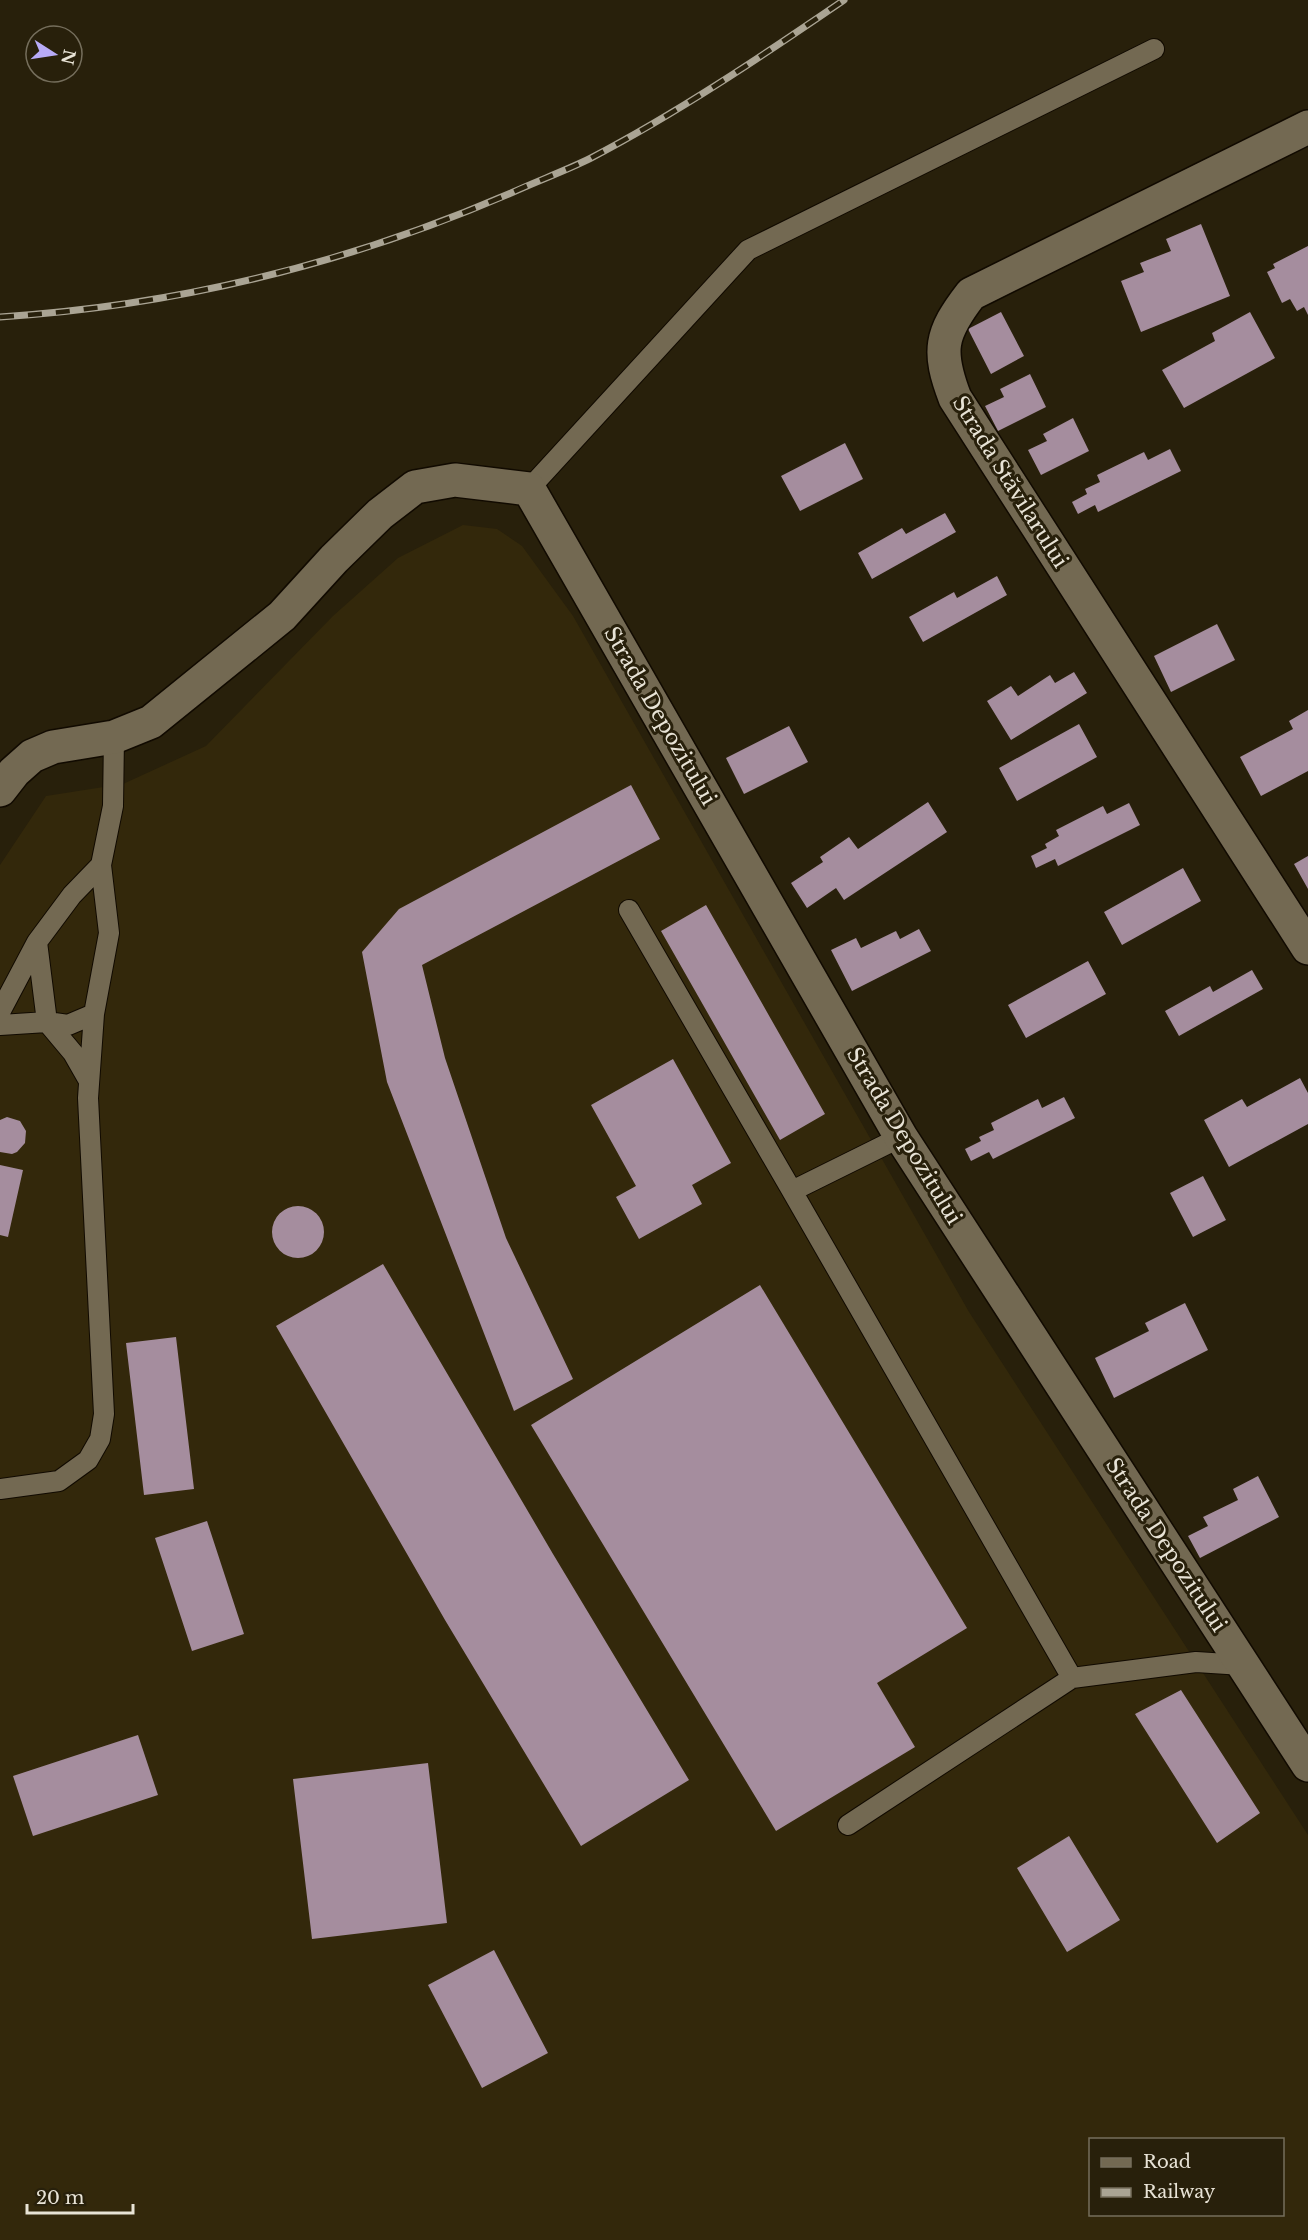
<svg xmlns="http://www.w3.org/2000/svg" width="1308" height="2240" viewBox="0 0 1308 2240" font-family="'Libre Baskerville',serif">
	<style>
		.built { fill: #33280b; fill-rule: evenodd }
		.building { fill: #a58d9e }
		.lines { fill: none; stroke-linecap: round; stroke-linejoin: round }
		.lane-casing { stroke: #110a00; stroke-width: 22 }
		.street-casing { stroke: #110a00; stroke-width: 36 }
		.lane { stroke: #736952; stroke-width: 20 }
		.street { stroke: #736952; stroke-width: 33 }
		.rail-casing { stroke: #aaa494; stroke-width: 7 }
		.rail { stroke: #28200b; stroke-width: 4.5; stroke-dasharray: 14; stroke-linecap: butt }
		.labels { text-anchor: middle; stroke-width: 6; stroke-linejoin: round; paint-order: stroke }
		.street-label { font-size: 21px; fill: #e8e3d6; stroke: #28200b }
	</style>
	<rect width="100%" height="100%" fill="#28200b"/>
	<path class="built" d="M463,525L497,529L522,546L573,616L969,1312L1308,1835V2240H0V865L46,796L123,784L206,746L333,616L398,558ZM1090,2140H1282V2214H1090Z"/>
	<path class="building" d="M1201,224L1230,296L1141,332L1121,281L1144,272L1140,263L1171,251L1166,239Z
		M1308,246V315L1304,307L1297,311L1290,299L1282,303L1267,272L1275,268L1273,264Z
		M1001,312L1024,356L991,374L968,329Z
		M1250,312L1275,358L1184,408L1162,370L1215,341L1212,333Z
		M1030,374L1046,407L998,431L985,406L1004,397L1000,389Z
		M1073,418L1089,451L1041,475L1028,450L1047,441L1043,434Z
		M845,443L863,479L800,511L781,476Z
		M1170,449L1181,471L1098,512L1095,505L1078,514L1072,502L1087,494L1085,489L1100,482L1097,475L1144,452L1148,460Z
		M945,513L956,532L872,579L858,553L902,528L906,534Z
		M997,576L1007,595L923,642L909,617L954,592L957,598Z
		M1217,624L1235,660L1171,692L1154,656Z
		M1074,672L1087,693L1011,740L987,701L1011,686L1018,696L1050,675L1055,683Z
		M1308,710V771L1261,796L1240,757L1293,729L1289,721Z
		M1079,724L1097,757L1017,801L999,768Z
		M789,726L808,762L744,794L726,758Z
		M631,785L660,839L422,965L445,1058L506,1238L573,1379L514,1411L387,1082L362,952L399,909Z
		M928,802L947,832L844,900L836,888L807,908L791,883L823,862L820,857L849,837L858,849Z
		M1129,803L1140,825L1058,866L1055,859L1036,868L1031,856L1047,848L1045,844L1059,836L1056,830L1103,806L1107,814Z
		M1308,856V889L1294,864Z
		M1183,868L1201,901L1122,945L1104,912Z
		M706,905L825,1114L780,1140L661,931Z
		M919,929L931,951L852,991L831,950L856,938L861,948L896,931L900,939Z
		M1088,961L1106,994L1026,1038L1008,1005Z
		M1252,970L1263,989L1179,1036L1165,1011L1210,986L1213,992Z
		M673,1059L731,1163L692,1185L702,1204L639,1239L616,1197L636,1186L591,1105Z
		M1300,1078L1308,1093V1124L1229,1167L1204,1120L1242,1099L1247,1107Z
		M1064,1097L1075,1118L993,1159L989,1152L971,1161L965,1149L981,1141L979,1137L994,1130L991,1123L1038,1099L1042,1108Z
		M7,1117L20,1121L26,1131L25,1143L17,1152L12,1154L0,1152V1120Z
		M0,1165L23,1170L8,1237L0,1235Z
		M1203,1176L1226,1220L1193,1237L1170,1193Z
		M272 1232a26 26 0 1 1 52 0a26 26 0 1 1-52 0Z
		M383,1264L553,1554L689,1780L581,1846L445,1620L276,1326Z
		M760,1285L967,1628L877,1683L915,1747L776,1831L531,1425Z
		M1185,1303L1208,1350L1114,1398L1095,1358L1149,1331L1145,1323Z
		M176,1337L194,1489L144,1495L126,1343Z
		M1258,1476L1279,1517L1200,1558L1188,1536L1208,1526L1203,1517L1238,1500L1233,1489Z
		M207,1521L244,1634L192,1651L155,1538Z
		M1181,1690L1260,1813L1217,1843L1135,1714Z
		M138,1735L158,1795L33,1836L13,1776Z
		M428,1763L447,1923L312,1939L293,1779Z
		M1069,1836L1120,1920L1067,1952L1017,1868Z
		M494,1950L548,2053L482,2088L428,1985Z"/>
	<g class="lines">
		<g class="lane-casing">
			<path id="lane" d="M529,489L748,250L1154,49
				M629,910L792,1191L901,1137
				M0,1012L37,942
				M0,1025L47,1022L68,1025L94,1014
				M89,1081L73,1053L47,1022L37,942L72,895L101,865
				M792,1191L1072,1678L848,1825
				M0,1489L59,1481L88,1460L100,1439L104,1414L88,1098L94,1014L109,933L101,865L113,806L114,737
				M1072,1678L1196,1662L1243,1665"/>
		</g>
		<g class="street-casing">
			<path id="street" d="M1308,127L971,294C940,334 937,351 955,398L1308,948
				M0,790L14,772L32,756L53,747L114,737L151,722L282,616L334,559L380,514L415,487L455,480L529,489L901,1137L1308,1765"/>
		</g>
		<use href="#lane" class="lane"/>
		<use href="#street" class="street"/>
		<g class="rail-casing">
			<path id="rail" d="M0,317C176,306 349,263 511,193C537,181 565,171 591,158C679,112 762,56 844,0"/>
		</g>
		<use href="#rail" class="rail"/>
	</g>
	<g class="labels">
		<g class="street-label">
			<text transform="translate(1010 482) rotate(58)" y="7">Strada Stăvilarului</text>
			<text transform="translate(660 716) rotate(60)" y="7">Strada Depozitului</text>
			<text transform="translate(904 1136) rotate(59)" y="7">Strada Depozitului</text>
			<text transform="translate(1166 1545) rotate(57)" y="7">Strada Depozitului</text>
		</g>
	</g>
	<rect x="1089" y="2138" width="195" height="78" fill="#28200b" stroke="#756e5c" stroke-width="1.5"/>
	<rect x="1101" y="2158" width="30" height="9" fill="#736952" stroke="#756e5c" stroke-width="1.5"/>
	<text x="1143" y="2168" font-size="18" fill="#e8e3d6">Road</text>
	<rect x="1101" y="2188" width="30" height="9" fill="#aaa494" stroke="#756e5c" stroke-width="1.5"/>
	<text x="1143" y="2198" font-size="18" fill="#e8e3d6">Railway</text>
	<g transform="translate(54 54) rotate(102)"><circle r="28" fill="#28200b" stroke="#756e5c" stroke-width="1.5"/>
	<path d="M0-4.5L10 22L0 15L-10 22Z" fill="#b8abf7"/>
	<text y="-9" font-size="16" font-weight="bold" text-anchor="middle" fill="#e8e3d6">N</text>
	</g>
	<path d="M27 2204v9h106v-9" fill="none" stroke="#e8e3d6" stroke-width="3"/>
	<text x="36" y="2204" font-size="18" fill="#e8e3d6" stroke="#28200b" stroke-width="4.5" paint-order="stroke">20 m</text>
</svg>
